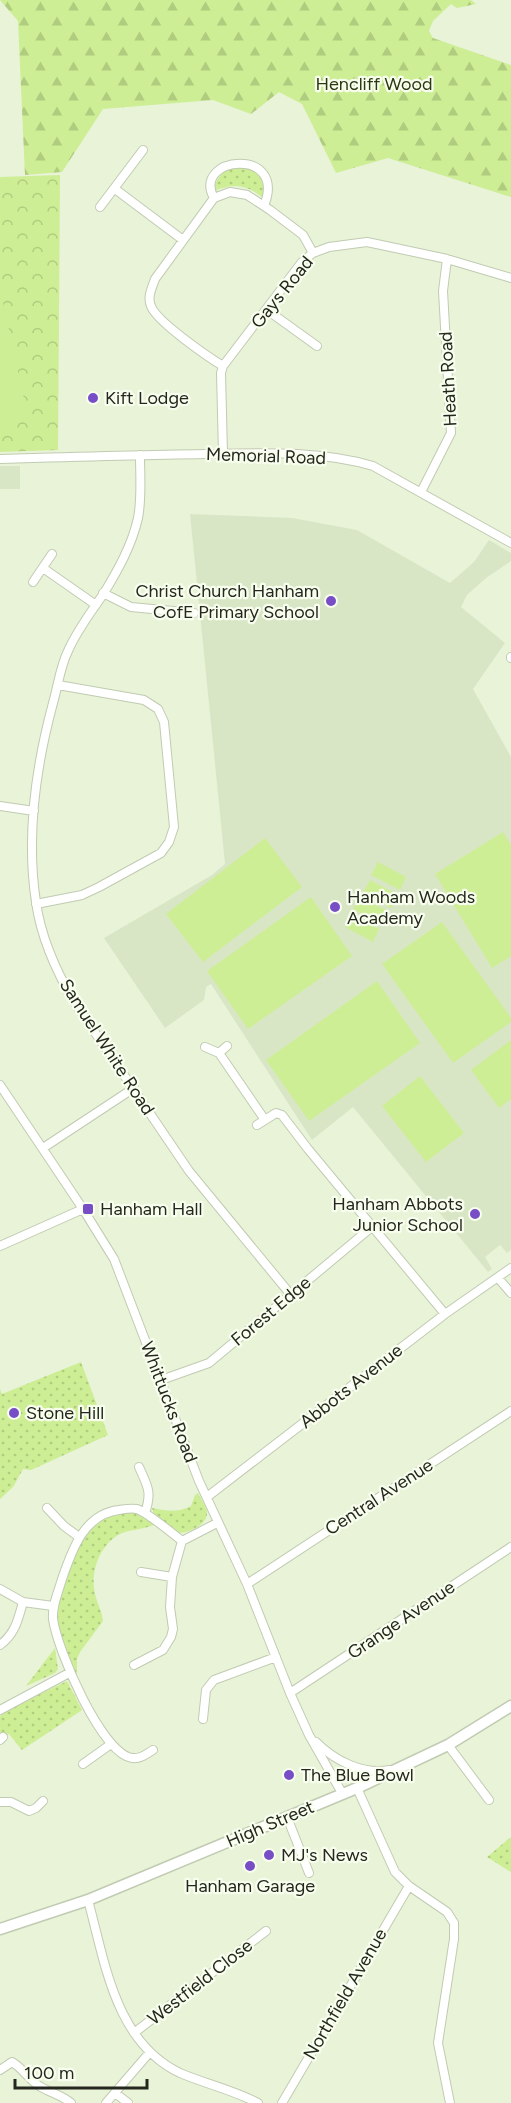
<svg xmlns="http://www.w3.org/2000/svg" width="511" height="2103" viewBox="0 0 511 2103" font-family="Figtree,sans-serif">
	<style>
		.built { fill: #d9e6c6 }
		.grass { fill: url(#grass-dots) }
		.forest { fill: url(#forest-firs) }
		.park { fill: url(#park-crowns) }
		.garden { fill: #cdee94 }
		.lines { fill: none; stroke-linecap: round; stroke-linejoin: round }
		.minor-casing { stroke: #c1cbb2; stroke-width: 10 }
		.major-casing { stroke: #c1cbb2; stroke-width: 13 }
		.minor { stroke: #fff; stroke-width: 8 }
		.major { stroke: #fff; stroke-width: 10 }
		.poi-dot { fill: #784ec7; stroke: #f8feee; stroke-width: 2 }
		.labels { text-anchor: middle; stroke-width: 4.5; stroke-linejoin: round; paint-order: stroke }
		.park-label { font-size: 18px; fill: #2b3811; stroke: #f8feee }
		.street-label { font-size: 18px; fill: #24271e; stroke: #f8feee }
		.poi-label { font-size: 18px; fill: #24271e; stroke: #f8feee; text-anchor: start }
	</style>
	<defs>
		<pattern id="grass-dots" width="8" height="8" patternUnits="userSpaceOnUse" patternTransform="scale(1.5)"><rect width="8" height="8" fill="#cdee94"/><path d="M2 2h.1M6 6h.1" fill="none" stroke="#b0cc7f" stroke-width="1.8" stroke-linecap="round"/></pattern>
		<pattern id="forest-firs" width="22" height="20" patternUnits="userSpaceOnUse" patternTransform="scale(1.5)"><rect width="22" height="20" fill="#cdee94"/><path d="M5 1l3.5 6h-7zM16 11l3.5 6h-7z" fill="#b0cc7f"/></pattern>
		<pattern id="park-crowns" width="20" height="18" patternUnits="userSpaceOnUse" patternTransform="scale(1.5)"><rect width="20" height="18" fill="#cdee94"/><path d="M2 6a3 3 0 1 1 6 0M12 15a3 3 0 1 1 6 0" fill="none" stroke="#b0cc7f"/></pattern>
	</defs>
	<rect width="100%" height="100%" fill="#e8f3d8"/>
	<path class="built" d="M0,466H20V489H0Z
		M190,514L292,518L357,530L450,583L474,562L489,540L511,553V561L486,578L467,595L461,607L505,643L473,689L511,757V1250L507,1253L500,1245L485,1257L492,1269L488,1272L353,1107L312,1140L211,984L206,987L204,1000L165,1028L104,938L212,875L225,864Z"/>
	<path class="grass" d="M232,167C257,169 267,170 263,198C246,184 234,183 214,191C215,179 222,172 232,167Z
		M81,1362L108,1435L31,1470L23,1469L13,1487L0,1499V1389L2,1394Z
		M198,1493C201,1499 206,1506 207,1511C209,1525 188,1533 178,1533L154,1514L152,1508C167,1511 177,1513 191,1506L195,1495Z
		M130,1512L143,1516L154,1525C142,1530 129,1529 118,1535C99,1547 90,1572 95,1594C97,1603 102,1611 103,1621L80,1652L77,1659V1679C68,1660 60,1638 57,1617C55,1603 62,1589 67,1577C80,1541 89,1517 130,1512Z
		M55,1648L58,1669L55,1673L26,1686Z
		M67,1681L82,1710L22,1750L9,1734L0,1737V1716L9,1709Z
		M511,1837V1872L487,1857Z"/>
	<path class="forest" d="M0,0H471L476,4L457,8L451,4L433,21L429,31L433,38L511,65V197L388,158L336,173L302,104L279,92L251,114L213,100L103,109L62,172L25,175L18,21Z"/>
	<path class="park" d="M60,175L58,450L0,452V177Z"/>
	<path class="garden" d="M2,298L28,417L0,423V299Z
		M503,832L511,845V956L492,968L435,874Z
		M265,838L302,887L203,962L166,914Z
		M378,862L406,877L400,890L371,875Z
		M370,880L398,895L391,908L363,893Z
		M311,897L352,956L248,1029L207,971Z
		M360,897L388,911L381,924L353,909Z
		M351,914L379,929L373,942L345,927Z
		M442,922L511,1018V1022L453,1063L382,964Z
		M377,981L420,1043L309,1121L266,1060Z
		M511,1040V1099L499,1108L471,1070Z
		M420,1076L464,1133L426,1162L382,1106Z"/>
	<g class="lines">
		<g class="minor-casing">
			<path id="minor" d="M115,189L183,240
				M214,198C191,156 288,146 264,206
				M100,207L143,150
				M267,310L317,346
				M223,366C208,357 156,321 151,306C147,297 152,288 155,279L214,198L230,192L247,195L270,210L303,235L313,253
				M223,454L221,373L223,366L302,262L313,253L329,247L367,242L447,259L511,278
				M140,455C140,476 142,498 138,518C132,545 118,570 104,593C92,611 77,630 68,651C60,667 58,686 53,703C36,766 26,837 36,902C41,938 57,973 75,1003L189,1171L291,1295
				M0,459C68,457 137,455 205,454C260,453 319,450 373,466L511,543
				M421,492L451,433L443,291L447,259
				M43,568L96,605
				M33,582L52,554
				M103,593L131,607L194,613
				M511,658V657
				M0,806L34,811
				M36,904L82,895L99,887L161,853L169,842L174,827L164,722L158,709L144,700L58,685
				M205,1047L219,1053L265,1120
				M219,1053L227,1046
				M0,1085L83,1209L114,1259L199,1481L247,1584L290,1693L309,1735L342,1793
				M257,1125L276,1113L282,1115L308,1149L445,1314
				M43,1148L134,1088
				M0,1246L83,1209
				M498,1278L511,1293
				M161,1380L209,1363L373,1226
				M139,1467C148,1487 152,1492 145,1513
				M207,1497L445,1314L511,1268
				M47,1508L64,1526L79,1537
				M141,1572L172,1577
				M247,1584L511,1411
				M0,1589L23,1602L53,1606
				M0,1645C15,1634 18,1620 23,1602
				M134,1665L163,1650L171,1637L173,1629L170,1607L172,1577L182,1541
				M290,1693L511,1547
				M0,1710L69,1673
				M203,1719L206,1690L214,1680L276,1657
				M0,1740L3,1737
				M316,1742C335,1761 363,1775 390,1770
				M448,1745L489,1800
				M153,1750C146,1754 141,1759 132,1758C101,1753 57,1649 53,1619C52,1605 58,1593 62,1579C72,1550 84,1514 119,1510C125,1509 132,1508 137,1509C148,1513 172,1533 182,1541L217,1523
				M83,1764L111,1744
				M357,1788L395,1872L409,1886L447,1912L454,1923V1939L438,2043L450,2103
				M0,1802H11L29,1811L36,1808L43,1801
				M287,1817L309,1873
				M88,1900C105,1962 115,2042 180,2073C206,2084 233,2090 258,2103
				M134,2033L266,1931
				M0,2070L12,2062C23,2068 29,2081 41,2087C51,2093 62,2095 71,2103
				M115,2093L128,2103
				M106,2103L150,2052
				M282,2103L409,1886"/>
		</g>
		<g class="major-casing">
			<path id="major" d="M0,1929L88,1900L357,1788L448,1745L511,1706"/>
		</g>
		<use href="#minor" class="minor"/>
		<use href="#major" class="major"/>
	</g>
	<g class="poi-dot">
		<circle cx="93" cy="398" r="6"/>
		<circle cx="331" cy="601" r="6"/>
		<circle cx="335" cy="907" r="6"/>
		<rect x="82" y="1203" width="12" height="12" rx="3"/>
		<circle cx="475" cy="1214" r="6"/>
		<circle cx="14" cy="1413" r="6"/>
		<circle cx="289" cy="1775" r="6"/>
		<circle cx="269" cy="1855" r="6"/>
		<circle cx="250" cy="1866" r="6"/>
	</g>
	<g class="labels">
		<g class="park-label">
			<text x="374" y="90">Hencliff Wood</text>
		</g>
		<g class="street-label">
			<text transform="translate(282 292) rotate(-51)" y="6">Gays Road</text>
			<text transform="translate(448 379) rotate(-93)" y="6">Heath Road</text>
			<text transform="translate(266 456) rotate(2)" y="6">Memorial Road</text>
			<text transform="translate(107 1047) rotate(57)" y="6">Samuel White Road</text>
			<text transform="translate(271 1311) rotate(-40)" y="6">Forest Edge</text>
			<text transform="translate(351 1386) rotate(-38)" y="6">Abbots Avenue</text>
			<text transform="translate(169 1402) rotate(69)" y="6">Whittucks Road</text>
			<text transform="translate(379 1497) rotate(-33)" y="6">Central Avenue</text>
			<text transform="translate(401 1620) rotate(-34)" y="6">Grange Avenue</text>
			<text transform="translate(270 1824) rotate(-23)" y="6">High Street</text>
			<text transform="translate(200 1982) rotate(-38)" y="6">Westfield Close</text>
			<text transform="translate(345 1994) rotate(-60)" y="6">Northfield Avenue</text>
		</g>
		<g class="poi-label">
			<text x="105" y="404">Kift Lodge</text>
			<text x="319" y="597" text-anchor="end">Christ Church Hanham<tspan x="319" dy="21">CofE Primary School</tspan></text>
			<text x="347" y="903">Hanham Woods<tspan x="347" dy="21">Academy</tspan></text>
			<text x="463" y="1210" text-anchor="end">Hanham Abbots<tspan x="463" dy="21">Junior School</tspan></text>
			<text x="100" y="1215">Hanham Hall</text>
			<text x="26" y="1419">Stone Hill</text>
			<text x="301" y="1781">The Blue Bowl</text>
			<text x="281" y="1861">MJ's News</text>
			<text x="250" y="1892" text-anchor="middle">Hanham Garage</text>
		</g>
	</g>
	<path d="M15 2079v9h132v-9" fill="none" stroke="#24271e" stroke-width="3"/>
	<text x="24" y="2079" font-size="18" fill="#24271e" stroke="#f8feee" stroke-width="4.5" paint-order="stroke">100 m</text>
</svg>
